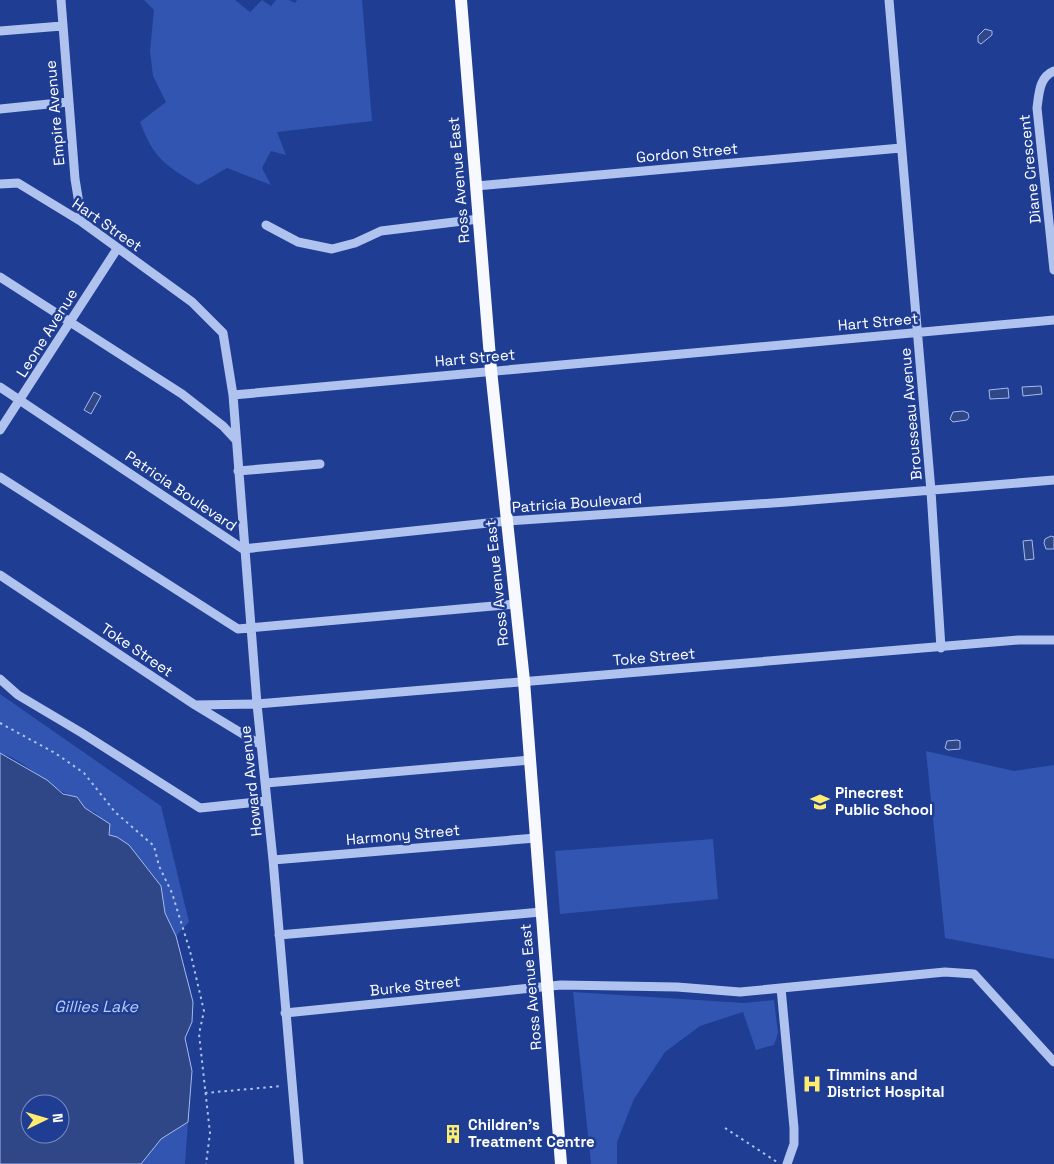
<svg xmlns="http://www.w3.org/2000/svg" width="1054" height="1164" viewBox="0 0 1054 1164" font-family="'Space Grotesk',sans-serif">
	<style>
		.green { fill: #3255b1 }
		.water { fill: #304787; stroke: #a4baf0; fill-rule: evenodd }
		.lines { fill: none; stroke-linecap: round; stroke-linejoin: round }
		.path { stroke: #b0c2ee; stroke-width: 2; stroke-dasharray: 2.5 4; stroke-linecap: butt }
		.minor { stroke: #b0c2ee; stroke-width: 9 }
		.major { stroke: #f7f9ff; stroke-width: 12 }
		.labels { text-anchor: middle; stroke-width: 5; stroke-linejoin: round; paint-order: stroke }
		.street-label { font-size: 15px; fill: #fff; stroke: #1e3d93 }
		.poi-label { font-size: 15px; font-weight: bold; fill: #fff; stroke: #1e3d93; text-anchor: start }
		.water-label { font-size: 16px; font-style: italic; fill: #bccdf5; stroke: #1e3d93 }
	</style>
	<rect width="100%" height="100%" fill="#1e3d93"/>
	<path class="green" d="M144,0H235L250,12L262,0L271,6L276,0H289L295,3L297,0H362L372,121L277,132L286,155L271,151L262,168L271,185L227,168L198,185C165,165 154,159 140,122L166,102L153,76L150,51L154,10Z
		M0,694L161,806L189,922L176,936L165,913L161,886L109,835L96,813L85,808L77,797C51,792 27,760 0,753Z
		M926,751L1014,771L1054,765V959L945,938Z
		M713,839L718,899L560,914L555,851Z
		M573,992L744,1003L774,1000L778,1033L774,1045L756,1050L743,1012L700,1026L665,1052L634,1099L617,1142V1164H591Z
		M188,1122L185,1164H141L161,1139Z"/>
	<path class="water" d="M985,29L992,31V35L981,44L978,42V36Z
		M1041,386L1042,394L1023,396L1022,387Z
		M1008,388L1009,398L990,399L989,390Z
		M94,392L101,396L91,414L84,410Z
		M963,411L968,413L969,417L967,420L953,422L950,419L953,412Z
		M1051,536L1054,537V549H1046L1044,543L1045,539Z
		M1032,540L1034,559L1025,560L1023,541Z
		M957,740L960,741V749L948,750L945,748L947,741Z
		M0,753L47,780L63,794L77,797L85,808L110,824L109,835L117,837L129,845L161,886L165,913L176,936L193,1002L192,1022L185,1038L192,1071L188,1122L161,1139L141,1164H0ZM30,1104H60V1134H30Z"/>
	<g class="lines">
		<path class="path" d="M0,723L55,753L84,773L115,812L154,846L159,866L172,893L190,951L204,1011L199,1034L210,1133L206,1164
			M205,1093L282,1086
			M725,1128L777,1162"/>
		<path class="minor" d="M61,0L75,179L82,222
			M889,0L931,491L941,648
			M0,31L62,26
			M1054,71C1039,77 1039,94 1037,108L1054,270
			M0,109L68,102
			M0,184L18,183L82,222L192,302L223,333L233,395L257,704L273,860L299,1164
			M476,186L901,148
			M266,225L298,242L332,249L355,243L381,231L479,219
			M0,277L182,394L223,426L236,440
			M0,387L243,549L507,521L787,502L1054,480
			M233,395L1054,320
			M0,430L117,249
			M238,471L320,464
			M0,477L238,629L516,604
			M0,575L195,705L261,745
			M0,679L18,695L82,733L200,808L267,801
			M195,705L257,704L1019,640H1054
			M266,783L530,760
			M273,860L536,838
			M279,935L541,912
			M781,988L794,1128V1144L787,1164
			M285,1013L561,985L677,987L740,992L945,972L974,974L1054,1062"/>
		<path class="major" d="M461,0L491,370L524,681L561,1164"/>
	</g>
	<defs>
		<g id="school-bare" transform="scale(1.5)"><path d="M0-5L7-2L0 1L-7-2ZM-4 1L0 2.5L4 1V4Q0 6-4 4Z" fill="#fdec70" stroke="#1e3d93" stroke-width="2.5" paint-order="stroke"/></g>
		<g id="hospital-bare" transform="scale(1.5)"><path d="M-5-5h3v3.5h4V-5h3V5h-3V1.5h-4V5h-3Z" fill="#fdec70" stroke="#1e3d93" stroke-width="2.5" paint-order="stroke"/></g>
		<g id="building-bare" transform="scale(1.5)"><path d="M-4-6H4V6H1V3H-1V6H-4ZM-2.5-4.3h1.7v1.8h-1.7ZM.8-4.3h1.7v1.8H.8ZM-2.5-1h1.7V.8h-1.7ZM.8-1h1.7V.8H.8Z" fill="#fdec70" stroke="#1e3d93" stroke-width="2.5" paint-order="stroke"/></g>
	</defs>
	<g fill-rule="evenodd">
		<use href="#school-bare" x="820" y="802"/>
		<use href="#hospital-bare" x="812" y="1084"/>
		<use href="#building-bare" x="453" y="1134"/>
	</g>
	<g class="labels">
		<g class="street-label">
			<text transform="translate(55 113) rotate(-95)" y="5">Empire Avenue</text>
			<text transform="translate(687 153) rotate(-5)" y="5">Gordon Street</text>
			<text transform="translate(1030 169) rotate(-96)" y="5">Diane Crescent</text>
			<text transform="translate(459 180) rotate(-95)" y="5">Ross Avenue East</text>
			<text transform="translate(107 225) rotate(35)" y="5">Hart Street</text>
			<text transform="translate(878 322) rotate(-5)" y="5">Hart Street</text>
			<text transform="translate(47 333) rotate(-58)" y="5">Leone Avenue</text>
			<text transform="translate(475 358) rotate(-5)" y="5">Hart Street</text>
			<text transform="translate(911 414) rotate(-95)" y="5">Brousseau Avenue</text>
			<text transform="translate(181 491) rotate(34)" y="5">Patricia Boulevard</text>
			<text transform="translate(577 503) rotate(-4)" y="5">Patricia Boulevard</text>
			<text transform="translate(497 583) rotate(-96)" y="5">Ross Avenue East</text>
			<text transform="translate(137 650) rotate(34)" y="5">Toke Street</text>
			<text transform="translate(654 657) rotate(-5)" y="5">Toke Street</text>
			<text transform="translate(251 781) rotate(-96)" y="5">Howard Avenue</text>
			<text transform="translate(403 835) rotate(-5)" y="5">Harmony Street</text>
			<text transform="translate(415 986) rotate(-6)" y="5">Burke Street</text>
			<text transform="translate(531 987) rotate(-95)" y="5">Ross Avenue East</text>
		</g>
		<g class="poi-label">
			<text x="835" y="798">Pinecrest<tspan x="835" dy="17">Public School</tspan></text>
			<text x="827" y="1080">Timmins and<tspan x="827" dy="17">District Hospital</tspan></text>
			<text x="468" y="1130">Children's<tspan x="468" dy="17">Treatment Centre</tspan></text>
		</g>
		<g class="water-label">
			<text x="96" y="1012">Gillies Lake</text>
		</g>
	</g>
	<g transform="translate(45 1119) rotate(85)"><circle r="24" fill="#1e3d93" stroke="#788bbe"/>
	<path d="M0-4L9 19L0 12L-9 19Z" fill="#fdec70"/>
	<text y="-8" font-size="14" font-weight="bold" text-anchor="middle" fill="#ffffff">N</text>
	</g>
</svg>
